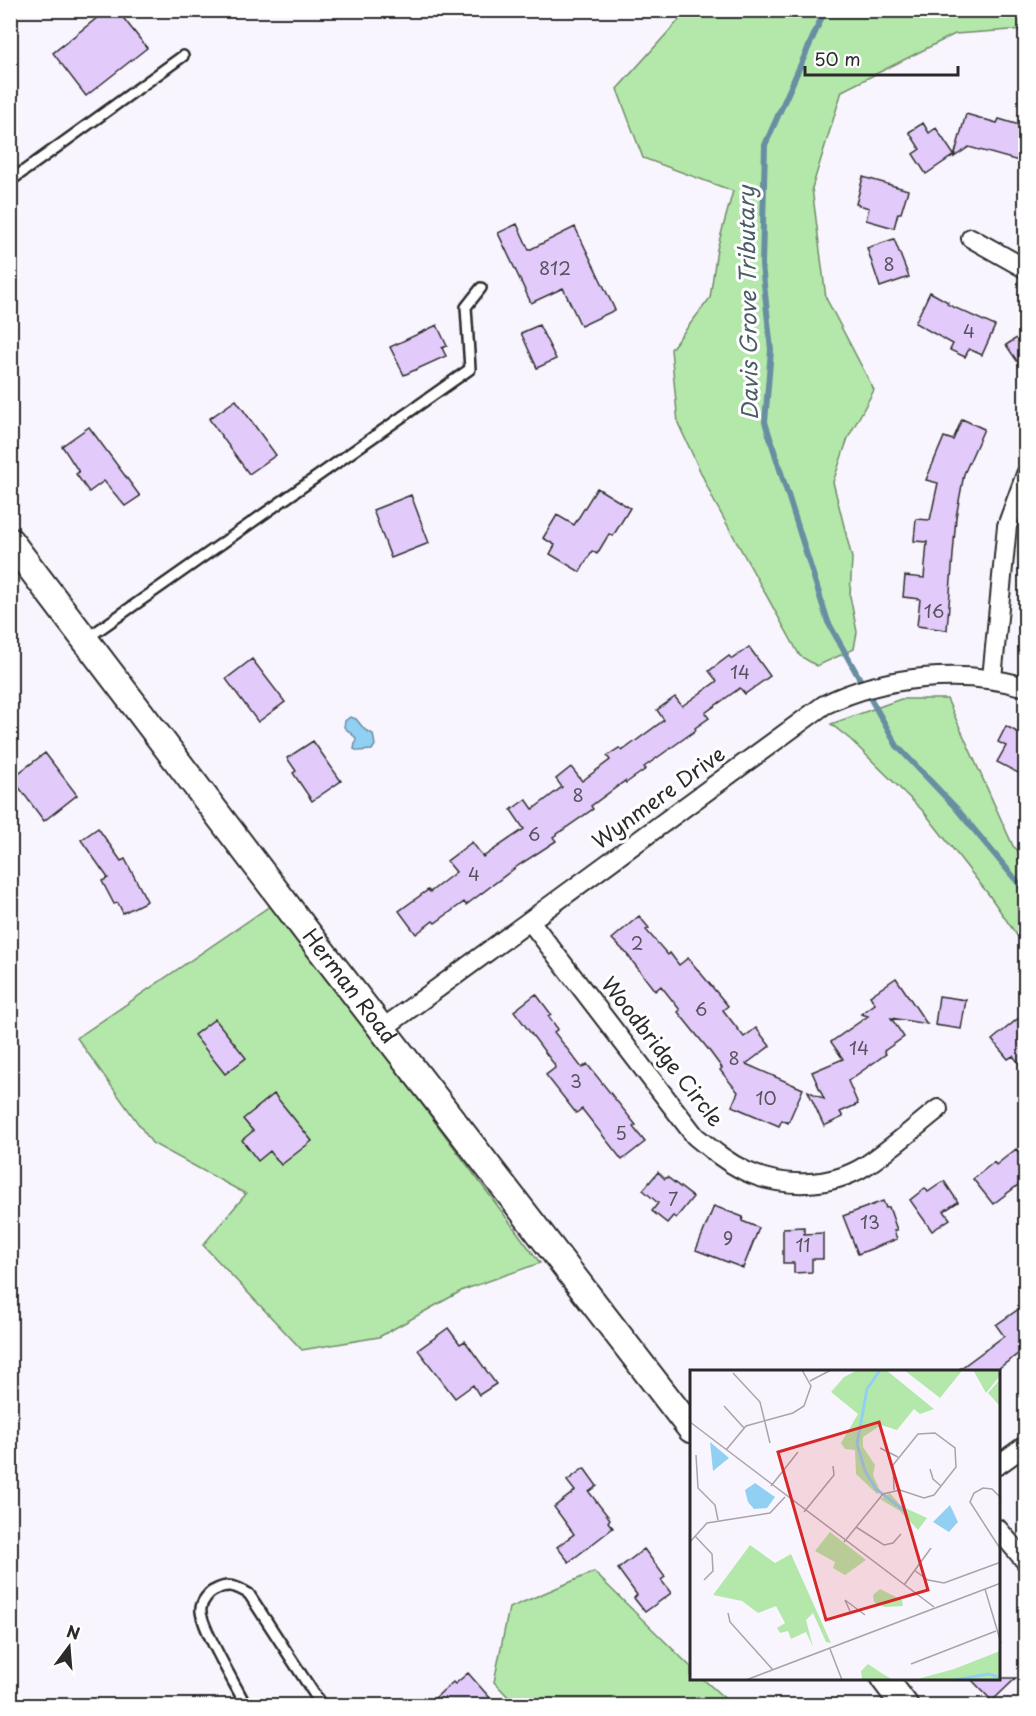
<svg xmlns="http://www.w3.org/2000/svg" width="1036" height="1716" viewBox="0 0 1036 1716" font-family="'Playpen Sans',sans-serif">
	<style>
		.green { fill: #b4e8aa; stroke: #708a6a; stroke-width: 1.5 }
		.water { fill: #91d0f2; stroke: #688ea2; stroke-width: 1.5 }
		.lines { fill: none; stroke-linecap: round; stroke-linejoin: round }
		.stream { stroke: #688ea2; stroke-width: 6 }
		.building { fill: #e2cbfb; stroke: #2b2b2b; stroke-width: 1.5 }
		.lane-casing { stroke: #2b2b2b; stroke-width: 14 }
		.street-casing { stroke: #2b2b2b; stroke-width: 22 }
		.secondary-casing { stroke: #2b2b2b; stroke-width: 30 }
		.lane { stroke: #fff; stroke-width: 9 }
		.street { stroke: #fff; stroke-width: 18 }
		.secondary { stroke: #fff; stroke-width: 26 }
		.labels { text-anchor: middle; stroke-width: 6; stroke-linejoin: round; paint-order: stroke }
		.number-label { font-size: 18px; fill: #59535f }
		.street-label { font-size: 21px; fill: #2b2b2b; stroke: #fff }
		.water-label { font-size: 22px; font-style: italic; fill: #4a5d67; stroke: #fff }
		.inset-river { fill: none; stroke: #91d0f2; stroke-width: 3 }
		.inset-road { fill: none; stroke: #a7a4aa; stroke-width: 1.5 }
		.view { fill: #d62828; fill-opacity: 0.15; stroke: #d62828; stroke-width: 3 }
		.inset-edge { fill: none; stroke: #2b2b2b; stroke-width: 3 }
	</style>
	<rect width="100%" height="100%" fill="#f9f5fe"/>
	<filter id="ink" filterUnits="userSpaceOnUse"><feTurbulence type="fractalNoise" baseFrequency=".0167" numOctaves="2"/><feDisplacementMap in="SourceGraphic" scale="12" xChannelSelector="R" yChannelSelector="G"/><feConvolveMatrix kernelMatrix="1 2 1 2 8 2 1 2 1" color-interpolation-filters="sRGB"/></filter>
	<g filter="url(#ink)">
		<path class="green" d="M687,11H1025V29L955,34L842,91L812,188L826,298L874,390L848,438L833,482L852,558L850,596L857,632L854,649L817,666L800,656L714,501L678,423L671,349L710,298L717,249L733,191L643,158L617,89Z
			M901,699H947L1013,846L1025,857V947L989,895L924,812L851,740L831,724Z
			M273,904L540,1263L463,1290L379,1337L302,1350L203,1245L246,1194L152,1143L77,1038Z
			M594,1572L691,1667V1678L703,1679L732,1705H516L494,1682L509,1608Z"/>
		<path class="water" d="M350,717L356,719L365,730L373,734L375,745L372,750L358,751L354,749L356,738L344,727L345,721Z"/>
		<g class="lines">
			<path class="stream" d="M825,10L765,145L762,265L771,350L765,422L828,622L897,746L956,808L1026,892"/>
		</g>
		<path class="building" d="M107,10H117L147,48L86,96L53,53Z
			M966,114L997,123L999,119L1026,127V163L969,147L954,157Z
			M923,123L929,133L936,128L954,155L926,174L913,154L920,149L909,132Z
			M863,177L908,190L901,213H898L894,228L866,220L869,208L856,204Z
			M517,224L529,250L575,227L615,310L581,326L563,288L531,303L498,233Z
			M894,239L909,277L880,287L867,248Z
			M930,292L948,302L947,304L995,326L982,355L969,349L965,357L950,350L953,344L915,323Z
			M437,325L447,346L442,348L446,356L404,375L390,347Z
			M539,325L556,359L537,368L521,333Z
			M1026,332V374L1006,345Z
			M236,400L276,455L249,474L209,419Z
			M962,419L984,429L964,474L956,517L947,630L917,626L920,599L903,597L905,576L924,578L927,542L914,541L916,519L930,520L938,483L926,480L944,437L953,440Z
			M89,427L140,496L125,506L104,481L89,492L76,474L79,472L62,446Z
			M597,488L630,508L613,536L609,534L597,554L592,551L580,572L550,554L555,545L543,538L557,515L574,525Z
			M411,495L429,543L391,558L373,510Z
			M749,647L770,676L745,694L740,688L705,713L709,718L695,728L696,730L644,767L646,769L626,783L625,781L591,806L593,809L553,837L556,841L519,865L466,905L464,902L435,923L433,921L416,934L399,911L428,890L430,892L456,872L447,861L472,842L483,857L524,829L511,810L526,799L533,809L562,787L556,779L571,767L582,781L610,760L607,756L619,748L622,751L664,720L657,710L675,697L682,706L717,681L709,671L729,656L732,659Z
			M252,659L285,702L258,722L226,679Z
			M1006,726L1026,737V777L997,762L1006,746L998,742Z
			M313,741L341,781L312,801L293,773L296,771L287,758Z
			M45,753L77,795L44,821L12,778Z
			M98,828L121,861L125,859L147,901L123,913L118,903L114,904L102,881L108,878L81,840Z
			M639,916L649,928L646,930L668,955L670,953L679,965L688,958L728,1006L723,1010L744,1037L756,1028L770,1046L746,1064L803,1089L788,1123L782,1120L779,1126L732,1106L738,1092L720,1070L722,1068L708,1049L678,1012L680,1010L661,986L655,991L626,953L612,939Z
			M896,978L927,1024L891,1018L904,1037L884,1051L886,1054L848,1081L858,1104L840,1112L843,1117L824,1126L808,1091L824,1099L812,1072L843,1059L831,1042L868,1016L861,1014L875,1004L870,996Z
			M536,994L551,1014L548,1016L558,1029L554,1032L582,1068L587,1064L636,1125L633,1127L645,1142L622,1160L582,1109L576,1113L546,1075L555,1068L554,1064L514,1011Z
			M939,996L966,1000L961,1029L935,1025Z
			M1026,1012V1071L1013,1056L1008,1059L992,1040Z
			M215,1019L246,1058L225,1074L194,1035Z
			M274,1094L312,1141L281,1165L270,1151L258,1161L242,1140L253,1131L243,1119Z
			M1016,1149L1026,1162V1179L993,1204L973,1179L994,1162L996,1165Z
			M658,1172L665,1179L667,1177L693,1197L676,1218L673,1216L667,1223L652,1211L658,1203L643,1190Z
			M944,1181L958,1202L944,1211L950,1219L932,1231L910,1200L925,1188L928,1192Z
			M883,1201L886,1208L889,1207L897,1230L894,1231L897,1239L858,1254L843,1216Z
			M714,1206L743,1217L742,1221L759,1228L743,1268L696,1250Z
			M804,1227V1234L823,1233V1259H812V1272L794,1273V1263H783V1228Z
			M1026,1304V1348L995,1371H957L1004,1336L996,1325Z
			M448,1328L460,1344L465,1341L496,1384L479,1395L473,1385L455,1398L418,1350Z
			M584,1468L597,1486L589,1492L610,1519L608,1522L613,1528L569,1562L557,1547L574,1534L554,1507L575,1491L567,1481Z
			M644,1549L665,1577L661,1580L671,1593L645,1612L634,1598L637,1595L618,1569Z
			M468,1673L490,1698L481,1706H426L453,1682L455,1684Z
			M970,1678H1016L992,1701Z"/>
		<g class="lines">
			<g class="lane-casing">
				<path id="lane" d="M10,181L183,56
					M86,639L470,369L466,307L481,288
					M243,1700C235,1684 198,1622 201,1608C202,1601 209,1592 215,1590C228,1583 236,1586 249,1594L322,1706"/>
			</g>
			<g class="street-casing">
				<path id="street" d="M971,238L1026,269
					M992,678L1007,526L1026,474
					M530,921L695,1136C711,1149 726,1162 745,1171C781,1188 830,1188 865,1166C890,1150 914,1128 938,1109
					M382,1029L824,705C883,676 962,668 1026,687
					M998,1465L1026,1445
					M998,1529L1026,1562"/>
			</g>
			<g class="secondary-casing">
				<g id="secondary">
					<path id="s1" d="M10,541L307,932L691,1429"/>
					<path d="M884,1678L905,1706"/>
				</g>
			</g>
			<use href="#lane" class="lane"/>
			<use href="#street" class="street"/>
			<use href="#secondary" class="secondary"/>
		</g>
	</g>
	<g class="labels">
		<g class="number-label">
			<text x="889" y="271">8</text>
			<text x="555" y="275">812</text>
			<text x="969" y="338">4</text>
			<text x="934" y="618">16</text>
			<text x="740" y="679">14</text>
			<text x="578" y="802">8</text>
			<text x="534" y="841">6</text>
			<text x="474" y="881">4</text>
			<text x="637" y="950">2</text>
			<text x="701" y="1016">6</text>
			<text x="859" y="1055">14</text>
			<text x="734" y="1065">8</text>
			<text x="576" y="1088">3</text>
			<text x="766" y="1105">10</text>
			<text x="621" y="1140">5</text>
			<text x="673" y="1206">7</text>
			<text x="870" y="1229">13</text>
			<text x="728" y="1245">9</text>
			<text x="803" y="1252">11</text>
		</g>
		<g class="street-label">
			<text transform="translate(659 798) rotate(-36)" y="7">Wynmere Drive</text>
			<text dy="7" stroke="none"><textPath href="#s1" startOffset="560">Herman Road</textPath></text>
			<text transform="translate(662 1052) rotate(52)" y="7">Woodbridge Circle</text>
		</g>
		<g class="water-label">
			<text transform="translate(748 303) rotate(-91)" y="8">Davis Grove Tributary</text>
		</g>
	</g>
	<g transform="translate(690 1370)">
		<rect width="310" height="310" fill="#f9f5fe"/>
		<path d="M168,0H196L244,39L230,44L224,39L207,60L191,55L173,67V77L185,95L183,105L190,121L187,124L166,104L165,80L155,79L151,73L168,44L141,22L154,7ZM214,0H271V2L250,28ZM283,0H310V6L296,23ZM310,9V34L309,35L298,23ZM200,123L211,136L237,148L228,160L210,141L190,129ZM140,162L176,190L155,205L143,198L145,192L125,181ZM60,175L85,193L101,184L141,273L136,272L123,243L116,250L123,277L116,262L101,269L98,261L90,263L87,258L95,253L86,236L68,243L52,231L23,225ZM190,219L212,230L213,236L195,237L184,232L183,225ZM310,281V310H224L264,299ZM178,294L193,304L203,310H172L171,301Z" fill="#b4e8aa"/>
		<path d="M20,72L39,88L23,101ZM65,113L85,127L77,138L64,139L58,132L55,120ZM260,135L268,152L259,162L243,152Z" fill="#91d0f2"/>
		<path class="inset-river" d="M190,0L177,19L167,74L175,101L186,119L216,142M264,310L299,304L311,308"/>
		<path class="inset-road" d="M43,3L70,32L80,73M120,11L141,0M34,36L54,58M0,52L244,237M190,78L208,87M36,80L56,56L103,43L114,36L121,16L112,0M6,85L8,118L25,135L28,150M240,99L243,109L251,116M81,116L108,82M311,128L302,119L293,118L284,123L280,132L311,180M114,142L144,105L143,96M166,157L194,175L203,173L211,164M5,166L22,184L23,201L14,210M0,172L17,153L80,143L95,127M154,172L193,124L210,120L234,128L244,125L266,97L265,78L245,63L228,64L203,95L204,120M224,200L238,210L254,213L311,192M214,215L241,178M295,219L311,273M160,241L155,230L175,245M38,243L40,252L83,300M140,279L152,310M221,294L306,261M56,310L311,213"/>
		<path class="view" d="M189,52L238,220L136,250L88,82Z"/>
		<rect width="310" height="310" class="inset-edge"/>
	</g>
	<rect width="1036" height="1716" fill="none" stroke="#fff" stroke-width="36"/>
	<rect x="18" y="18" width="1000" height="1680" fill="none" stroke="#2b2b2b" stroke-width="2" filter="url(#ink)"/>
	<g transform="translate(69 1647) rotate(16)" stroke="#ffffff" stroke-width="4.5" paint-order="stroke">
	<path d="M0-4.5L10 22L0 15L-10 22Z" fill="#2b2b2b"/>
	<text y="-9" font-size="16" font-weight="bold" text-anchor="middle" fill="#2b2b2b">N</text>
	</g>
	<path d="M805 66v9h153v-9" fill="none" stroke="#2b2b2b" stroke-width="3"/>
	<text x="814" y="66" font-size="18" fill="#2b2b2b" stroke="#ffffff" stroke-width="4.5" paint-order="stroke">50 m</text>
</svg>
